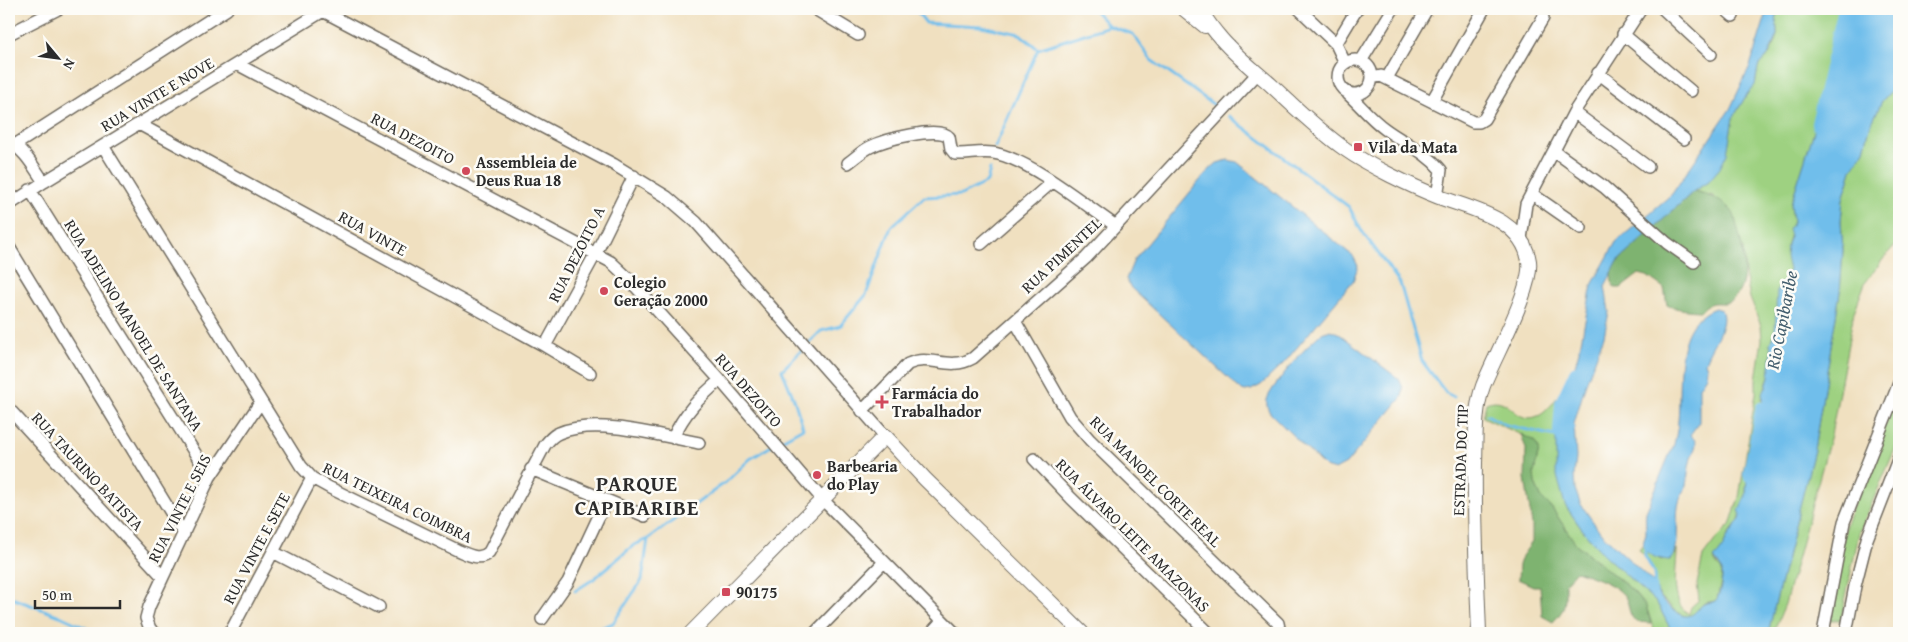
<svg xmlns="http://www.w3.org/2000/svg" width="1908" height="642" viewBox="0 0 1908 642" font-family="'Gentium Book Plus',serif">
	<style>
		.green { fill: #9ed181; stroke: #647e56 }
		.forest { fill: #7eb36f; stroke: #546f4d }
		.water { fill: #70beeb; stroke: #4e748b }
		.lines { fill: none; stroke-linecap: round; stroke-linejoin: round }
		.stream { stroke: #70beeb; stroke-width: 3 }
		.river { stroke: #70beeb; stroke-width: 20 }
		.minor-casing { stroke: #706a5f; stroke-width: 14 }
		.tertiary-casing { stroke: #706a5f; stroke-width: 16 }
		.minor { stroke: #fff; stroke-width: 11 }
		.tertiary { stroke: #fff; stroke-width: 14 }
		.poi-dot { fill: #d1495b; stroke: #fdfcf7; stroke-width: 2 }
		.labels { text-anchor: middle; stroke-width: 5; stroke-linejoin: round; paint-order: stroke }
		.street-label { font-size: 16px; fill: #2b2b2b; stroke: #fdfcf7 }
		.poi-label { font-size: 16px; font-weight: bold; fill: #2b2b2b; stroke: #fdfcf7; text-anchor: start }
		.water-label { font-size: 18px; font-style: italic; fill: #435e6e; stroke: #fdfcf7 }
		.district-label { font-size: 21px; font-weight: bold; letter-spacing: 1px; fill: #2b2b2b; stroke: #fdfcf7 }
	</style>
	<rect width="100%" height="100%" fill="#fdfcf7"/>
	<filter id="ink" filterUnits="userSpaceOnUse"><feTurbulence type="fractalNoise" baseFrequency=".02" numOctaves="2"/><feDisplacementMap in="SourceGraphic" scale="10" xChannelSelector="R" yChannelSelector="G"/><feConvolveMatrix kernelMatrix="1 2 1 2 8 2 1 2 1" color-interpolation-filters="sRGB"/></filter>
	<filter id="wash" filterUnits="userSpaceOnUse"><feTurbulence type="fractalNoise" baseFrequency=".0096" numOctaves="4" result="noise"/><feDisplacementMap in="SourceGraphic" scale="20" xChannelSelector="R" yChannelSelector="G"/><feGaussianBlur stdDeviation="1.12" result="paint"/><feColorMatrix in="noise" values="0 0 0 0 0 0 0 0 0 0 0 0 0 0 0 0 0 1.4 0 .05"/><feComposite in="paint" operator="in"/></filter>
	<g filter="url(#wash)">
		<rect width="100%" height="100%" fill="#f0e0c0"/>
		<path class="green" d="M1776,9H1846L1839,21L1830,46L1831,66L1839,65L1836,87L1824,101L1791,203L1793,222L1787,244L1789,270L1784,283L1775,330L1770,344L1772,351L1769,376L1762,399L1764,404L1761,417L1758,416C1758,421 1757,428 1758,433C1759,440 1764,442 1760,449H1754L1750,461L1751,468L1747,472L1746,495L1743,503L1739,521L1727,537L1722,551L1714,560L1722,571L1721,582L1717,599L1715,601L1704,603L1695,614L1687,617L1676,612L1660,596L1655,588L1654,573L1649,561L1639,549L1643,544L1645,550L1661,560L1675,555L1677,549C1677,570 1669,602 1689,614L1691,607L1699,600L1697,584L1703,556L1716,539L1730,525L1739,497L1756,393V379L1762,340L1761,326L1750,298L1745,273L1743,248L1713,196L1694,191L1708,182L1729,142L1733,118L1747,94L1755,85L1758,67L1768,56L1773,47L1777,35Z
			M1899,82V241L1887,254L1865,283L1854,312L1831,435L1785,604L1773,633H1768L1814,450L1840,292L1843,250L1841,221L1843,199L1852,170L1864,150L1870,127L1882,101Z
			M1574,371L1556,437L1565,505L1581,528L1602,553L1657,603L1670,628L1669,633H1655L1646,606L1633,591L1576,544L1551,507L1541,497L1535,484L1534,473L1539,449L1534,441L1483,417L1486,403C1511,393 1514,426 1538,416C1551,411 1566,383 1574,371Z
			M1899,389V440L1859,533L1841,620H1828L1846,524Z"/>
		<path class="forest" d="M1694,191C1708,195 1720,199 1731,210C1735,214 1736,222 1737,227C1743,247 1751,286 1732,300C1721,308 1713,296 1701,311C1692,311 1674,309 1667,305L1664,288L1647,276L1639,274L1621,288H1615C1608,279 1613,270 1618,261Z
			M1521,434L1534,441L1539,449L1534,473L1535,484L1541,497L1551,507L1576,544L1633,591L1646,606L1651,623L1636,622C1626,611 1631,606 1625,597C1617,584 1590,576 1576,571L1565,583C1565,602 1567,608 1553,622L1542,616L1540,586H1533L1518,579L1519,565L1522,556L1532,542V525L1525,478L1526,449Z"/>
		<path class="water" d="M1768,9H1776L1777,35L1768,56L1758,67L1755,85L1747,94L1733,118L1727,154L1720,168L1708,182L1694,191L1618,261L1605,286L1609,312L1604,336L1585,386L1574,424L1576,457L1574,476L1575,489L1580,503L1601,533L1655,584C1654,594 1675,616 1686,616C1695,616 1697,608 1704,604C1707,602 1712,603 1715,601C1720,598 1723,576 1722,571C1721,566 1716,562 1714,558C1722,551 1723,546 1727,538C1730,532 1735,530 1736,524C1741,520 1742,516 1739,510L1746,495L1747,472L1751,468V452L1754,449H1760L1762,446L1755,425L1758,416H1761L1764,404L1762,393L1766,388L1769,376L1772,351L1770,344L1775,330L1777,290L1781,283L1784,282L1789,270L1786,257L1787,244L1790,236L1788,229L1793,222L1791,203L1824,100L1836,87L1835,83L1839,65L1831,66L1830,45L1839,21L1846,9H1899V82L1882,101L1870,127L1864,150L1852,170L1843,199L1841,221L1843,250L1840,292L1814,450L1768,633H1669L1670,628L1657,603L1602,553L1581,528L1565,505L1556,472V437L1580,347L1592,285L1616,242L1672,194L1730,109L1750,66Z
			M1228,160L1237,162L1353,256L1358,266L1353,281L1284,363L1261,385L1251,390L1245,391L1240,389L1131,288L1126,279L1134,260L1206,173L1217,163Z
			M1715,308L1721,310C1729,326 1709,347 1705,363L1707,367L1706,376L1699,387V422L1690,435C1692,437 1696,440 1696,444C1696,448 1692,454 1691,458C1688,468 1688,479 1685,489C1684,493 1681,496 1680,499C1673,517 1683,547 1670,560C1662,560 1644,556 1643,545C1643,541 1645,537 1646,533C1646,526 1645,519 1646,512C1654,494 1660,476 1668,458C1670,452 1674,447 1675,440C1686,400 1665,326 1715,308Z
			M1330,330L1338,333L1399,379L1403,388L1402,397L1346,464L1335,470L1325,467L1274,417C1269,412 1266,408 1267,400C1268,390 1312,339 1322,333C1323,332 1329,331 1330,330Z"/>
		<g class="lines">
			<path class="stream" d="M915,9L926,23L981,26L1020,34L1038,49L1109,26L1133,34L1151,60L1217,107
				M1093,9L1109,26
				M1229,116L1349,207L1361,230L1400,283L1422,361L1446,393L1454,397
				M995,147L1038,49
				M808,344L821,331L840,326L866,295L891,227L924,197L961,195L987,182L990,169
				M1487,415L1506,425L1559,437
				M778,442L803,428L794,399L782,370L804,348
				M1645,550V556L1654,573L1655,589
				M575,591L595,578L634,545L648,539
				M9,597L60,616L97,633
				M589,633L613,623L642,580L648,539L726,482L750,459L773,445"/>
			<path class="river" d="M1821,124L1848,9
				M1563,432L1565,403L1578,375
				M1753,474L1765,410"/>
		</g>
	</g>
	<g filter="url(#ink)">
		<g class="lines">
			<g class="minor-casing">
				<path id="minor" d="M319,9L613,164L667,197L696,222L885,436
					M815,9L858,35
					M1299,9L1336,44L1345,63
					M1663,9L1711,54
					M1725,9L1733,16
					M9,34L58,9
					M1623,34L1691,91
					M1336,44L1357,9
					M1338 77a17 17 0 1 1 34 0a17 17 0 1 1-34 0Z
					M1361,61L1393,9
					M237,64L611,262L627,277L720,380L822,499L955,633
					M1598,73L1684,139
					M1372,78L1381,76L1473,122H1479L1484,119L1543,18
					M1387,78L1427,9
					M1348,94C1360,105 1371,119 1385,129C1404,143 1425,151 1441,170L1437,197
					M1432,101L1484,9
					M1574,112L1648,167
					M139,124L545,346L590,373
					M9,142C25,150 34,168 44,182
					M15,145L227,9
					M103,146L301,466L312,478L330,488L457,550C467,554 480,562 489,552L545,445C549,440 553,435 559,433C596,417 661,436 699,443
					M1554,151L1604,187L1667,243L1694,262
					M848,163C855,158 862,151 870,147C884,140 939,125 949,137L951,149L955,154C969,155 984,150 998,154C1034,163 1084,204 1116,226
					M30,190L210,477
					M1532,194L1581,228
					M9,205L44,182L323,11
					M1521,239L1526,204L1574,112L1641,9
					M981,244L1052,182
					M9,247L184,534
					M1015,321L1070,417L1090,440L1278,623L1280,633
					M545,346L596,253L634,176
					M9,409L163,577
					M862,411L908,364C931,353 948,372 973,358L1086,258L1258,73
					M673,438C684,413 700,397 720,380
					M1034,459L1071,498L1209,633
					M531,469L645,516
					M273,552L379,607
					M542,619L568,582L606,501
					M9,632L12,633
					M155,633L150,629L146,618L149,607L163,577L210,477L260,403
					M230,633L312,478
					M815,633L884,562
					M931,633L942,621
					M1823,633L1844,522L1899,383
					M1846,633L1855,586L1867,539L1899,457"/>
			</g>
			<g class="tertiary-casing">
				<path id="tertiary" d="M1184,9L1205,26
					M1199,9C1205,17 1211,27 1218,35C1233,54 1253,69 1271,85C1295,107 1318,130 1345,149C1369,166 1411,186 1439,197C1473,210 1522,218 1529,261C1533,289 1494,357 1483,386C1474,411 1476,437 1475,463C1474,520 1477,576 1479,633
					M691,633L885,436L925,479L1082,633"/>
			</g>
			<use href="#minor" class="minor"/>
			<use href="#tertiary" class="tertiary"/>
		</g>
	</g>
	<g class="poi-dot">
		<rect x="1353" y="142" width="10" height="10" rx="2.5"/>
		<circle cx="466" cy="171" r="5"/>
		<circle cx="604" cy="291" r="5"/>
		<path d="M879.5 394.5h5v5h5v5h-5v5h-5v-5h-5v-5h5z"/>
		<circle cx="817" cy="475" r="5"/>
		<rect x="721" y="587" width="10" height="10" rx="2.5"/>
	</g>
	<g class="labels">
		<g class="street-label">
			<text transform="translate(157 94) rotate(-31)" y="6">RUA VINTE E NOVE</text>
			<text transform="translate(413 138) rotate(28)" y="6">RUA DEZOITO</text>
			<text transform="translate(373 233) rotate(29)" y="6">RUA VINTE</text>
			<text transform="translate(576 254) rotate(-63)" y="6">RUA DEZOITO A</text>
			<text transform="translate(1061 255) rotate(-43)" y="6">RUA PIMENTEL</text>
			<text transform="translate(134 325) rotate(58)" y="6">RUA ADELINO MANOEL DE SANTANA</text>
			<text transform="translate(749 390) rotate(49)" y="6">RUA DEZOITO</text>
			<text transform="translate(1460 460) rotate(-88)" y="6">ESTRADA DO TIP</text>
			<text transform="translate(88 471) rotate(47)" y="6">RUA TAURINO BATISTA</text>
			<text transform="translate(1156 481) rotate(45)" y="6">RUA MANOEL CORTE REAL</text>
			<text transform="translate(398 502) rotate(26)" y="6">RUA TEIXEIRA COIMBRA</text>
			<text transform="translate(179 508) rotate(-63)" y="6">RUA VINTE E SEIS</text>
			<text transform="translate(1133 535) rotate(45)" y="6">RUA ÁLVARO LEITE AMAZONAS</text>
			<text transform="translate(256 548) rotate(-62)" y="6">RUA VINTE E SETE</text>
		</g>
		<g class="poi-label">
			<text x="1368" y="153">Vila da Mata</text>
			<text x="476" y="168">Assembleia de<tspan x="476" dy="18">Deus Rua 18</tspan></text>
			<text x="614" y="288">Colegio<tspan x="614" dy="18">Geração 2000</tspan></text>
			<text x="892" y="399">Farmácia do<tspan x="892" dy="18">Trabalhador</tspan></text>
			<text x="827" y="472">Barbearia<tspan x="827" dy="18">do Play</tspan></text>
			<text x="736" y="598">90175</text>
		</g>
		<g class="water-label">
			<text transform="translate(1782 320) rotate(-79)" y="6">Rio Capibaribe</text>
		</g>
		<g class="district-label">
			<text x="637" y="491">PARQUE<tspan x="637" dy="24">CAPIBARIBE</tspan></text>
		</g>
	</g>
	<rect width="1908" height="642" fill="none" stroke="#fdfcf7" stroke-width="30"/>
	<g transform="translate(58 58) rotate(119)" stroke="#fdfcf7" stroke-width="4" paint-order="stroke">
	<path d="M0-4L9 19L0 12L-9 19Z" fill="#2b2b2b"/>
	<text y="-8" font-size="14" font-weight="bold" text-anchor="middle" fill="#2b2b2b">N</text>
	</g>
	<path d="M35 600v8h85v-8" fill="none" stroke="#2b2b2b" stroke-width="2.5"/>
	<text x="42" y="600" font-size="15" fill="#2b2b2b" stroke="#fdfcf7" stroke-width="4" paint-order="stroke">50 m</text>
</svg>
